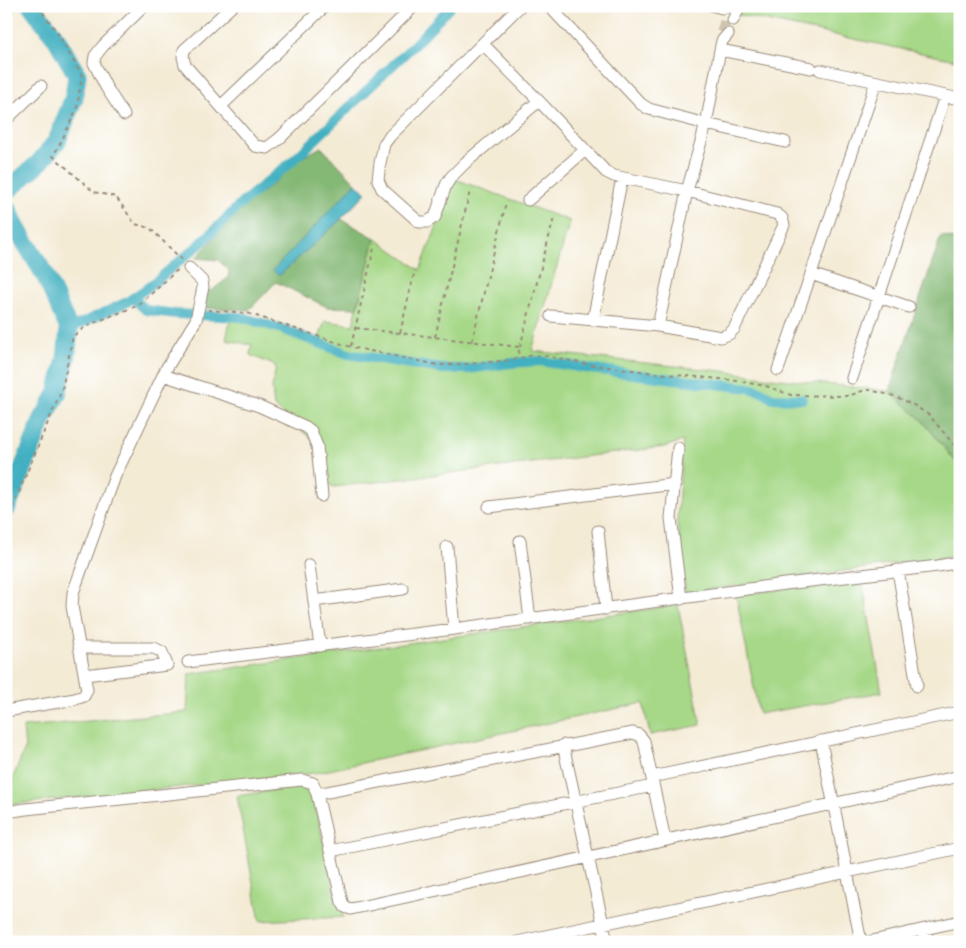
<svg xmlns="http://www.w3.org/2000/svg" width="966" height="948" viewBox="0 0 966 948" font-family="'Gentium Book Plus',serif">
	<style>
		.green { fill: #a6d887; stroke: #708152 }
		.forest { fill: #84b874; stroke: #607149 }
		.water { fill: #43b0c1; stroke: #3f6d70 }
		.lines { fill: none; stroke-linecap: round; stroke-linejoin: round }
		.canal { stroke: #43b0c1; stroke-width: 10 }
		.river { stroke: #43b0c1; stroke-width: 19 }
		.minor-tunnel { stroke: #cfc4b0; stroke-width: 11; stroke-dasharray: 11 5.5; stroke-linecap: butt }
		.minor-casing { stroke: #988a7a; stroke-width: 13 }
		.path { stroke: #988a7a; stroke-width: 2; stroke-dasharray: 4 4; stroke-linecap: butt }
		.minor { stroke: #fff; stroke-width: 11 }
	</style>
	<rect width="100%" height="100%" fill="#fff"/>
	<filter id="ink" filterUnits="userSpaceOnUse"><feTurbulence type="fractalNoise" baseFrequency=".02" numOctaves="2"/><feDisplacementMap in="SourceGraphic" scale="10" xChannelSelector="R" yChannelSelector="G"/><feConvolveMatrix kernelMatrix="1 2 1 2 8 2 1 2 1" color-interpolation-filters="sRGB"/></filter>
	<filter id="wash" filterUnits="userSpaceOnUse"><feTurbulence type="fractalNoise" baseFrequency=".0096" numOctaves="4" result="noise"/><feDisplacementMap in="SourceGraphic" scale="20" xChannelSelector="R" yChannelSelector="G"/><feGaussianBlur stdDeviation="1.12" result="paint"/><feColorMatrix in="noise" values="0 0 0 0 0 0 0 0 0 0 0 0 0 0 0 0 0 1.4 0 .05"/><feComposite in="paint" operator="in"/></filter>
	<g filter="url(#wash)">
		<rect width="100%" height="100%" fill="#f4ebd5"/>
		<path class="green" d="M745,6H960V61L738,15Z
			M455,179L570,221L532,351L722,371L771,378L889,391L922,420L960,467V555L685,593L677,520L683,441L664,447L334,487L326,483L320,446L274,407L272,388L276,366L250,355L252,345L226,340L231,315L255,318L318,341L325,321L353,325L375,238L420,270Z
			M862,579L882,692L759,714L736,595Z
			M678,605L701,725L650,735L643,703L315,773L6,805V783L11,782L25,749L23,727L187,712L189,674Z
			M304,786L312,790L337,904L344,917L260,921L237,796Z"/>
		<path class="forest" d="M321,147L356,183L274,270L279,275L341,219L375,238L357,308L327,307L276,282L249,310L207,308L203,306L206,289L211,291L228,278L229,270L218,260L196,258L246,202L266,190L301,158Z
			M941,236L960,240V467L922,420L889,391Z"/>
		<path class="water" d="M356,183L366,193L341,219L279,276L273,270Z"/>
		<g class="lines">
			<path class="canal" d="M133,298L146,310L176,314L241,317L282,329L348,354L417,365L443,369H468L511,363L540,361L591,369L749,388L760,391L772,398L802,399
				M69,329L127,302L150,286L199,245L243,202L296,158L413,46L451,6"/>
			<path class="river" d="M6,192L40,162L57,141L74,97L77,75L56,38L32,6
				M6,205L17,229L45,275L69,329L66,359L57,394L43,419L6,510"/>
		</g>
	</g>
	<g filter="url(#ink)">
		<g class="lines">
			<path class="minor-tunnel" d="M722,32L726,18"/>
			<g class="minor-casing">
				<path id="minor" d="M232,6L184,50L183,57L185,65L255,146L267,148L279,139L414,6
					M520,6L390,136L384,144L380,163L378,180L382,189L419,222H427L435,217L446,185L451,177L465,163L539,101
					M549,6L641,104L649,109L706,124L785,142
					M714,6L722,8L731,6
					M6,10L7,9
					M733,20L737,12L738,6
					M483,44L539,101L606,172L614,176L687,191L777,214L782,218L784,225L734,329L729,334L721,337L658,326L551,316
					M720,50L811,68
					M820,70L960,99
					M876,82L811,274L909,307
					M221,106L325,6
					M124,115L106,87L94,63L95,56L103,46L144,6
					M6,118L9,117L41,86
					M528,200L585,150
					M593,320L622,178
					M658,326L687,191L706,124L720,50L722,41L728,34
					M778,370L811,274
					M163,375L259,406L306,427L311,431L317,446L322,496
					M852,378L945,96
					M678,448L671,518L681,599
					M489,507L675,484
					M598,531L606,609
					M520,541L530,619
					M447,547L454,629
					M309,565L320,646
					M898,570L917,686
					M314,601L403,589
					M80,648H154L162,652L167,665L85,675
					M188,662L454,629L777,585L938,566L960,562
					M6,711L75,699L84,696L87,690L72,606L73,593L115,476L166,369L196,320L203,287L202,281L189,268
					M821,741L861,942
					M563,745L607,942
					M652,777L960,712
					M317,794L633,733L639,735L644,741L665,840
					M6,812L26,809L302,780L313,783L317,794L342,902L345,907L351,909L960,776
					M330,851L653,786
					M925,929L928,942
					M517,942L960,848
					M868,942L960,921"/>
			</g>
			<path class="path" d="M38,6L58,34L82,76L77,108L62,140L53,156L94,192L116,197L135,224L150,228L182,260
				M208,310L247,313L351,347L438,365L468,364L512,360L533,355L546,356L586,364L655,373L731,380L766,386L791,395L846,396L851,395L865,390H870L894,396L912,404L929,415L960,452
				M356,328L520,347L517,358
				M400,333L415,270
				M435,337L470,191
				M472,341L506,203
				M351,346L375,244
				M520,347L554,218
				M6,522L62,389L73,336L88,325L139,305L176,271L179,270"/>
			<use href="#minor" class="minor"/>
		</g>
	</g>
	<rect width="966" height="948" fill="none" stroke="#fff" stroke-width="25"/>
</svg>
